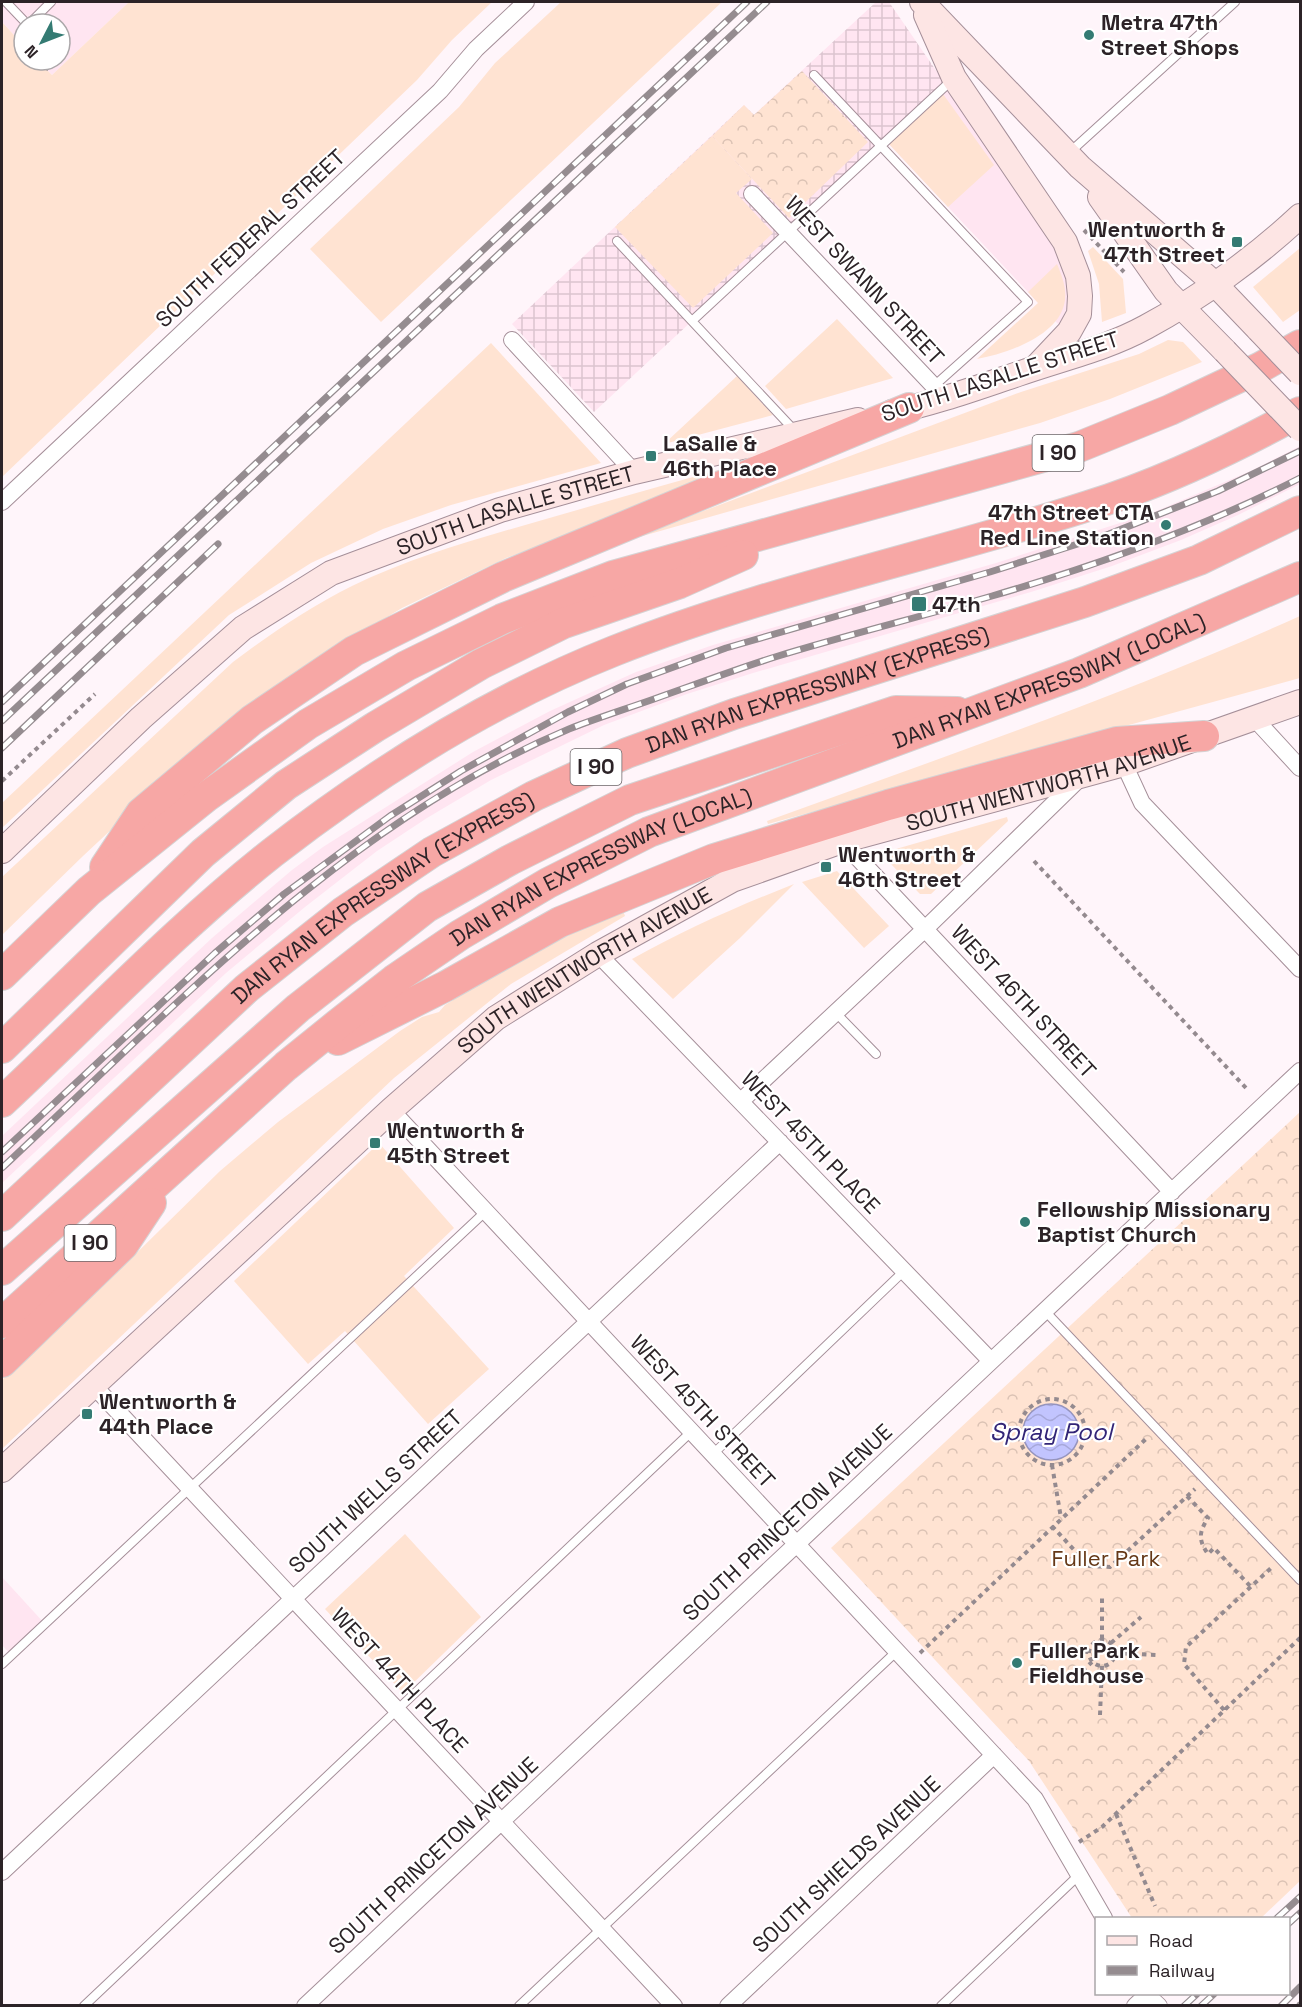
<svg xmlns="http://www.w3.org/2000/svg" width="1302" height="2007" viewBox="0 0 1302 2007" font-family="'Space Grotesk',sans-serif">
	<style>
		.built { fill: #ffe5f1 }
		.industrial { fill: url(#industrial-grid) }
		.grass { fill: #ffe3d2 }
		.forest { fill: url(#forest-crowns) }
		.water { fill: url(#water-waves); stroke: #9594be; stroke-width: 1.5 }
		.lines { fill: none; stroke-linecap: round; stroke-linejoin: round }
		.lane-casing { stroke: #a58f99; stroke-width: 10 }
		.street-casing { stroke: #a58f99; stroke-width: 18 }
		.secondary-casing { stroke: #a58f99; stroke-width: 26 }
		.highway-casing { stroke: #d5d3d4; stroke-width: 32 }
		.path { stroke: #948a8f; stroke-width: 4; stroke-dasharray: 4.5 4.5; stroke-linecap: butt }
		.lane { stroke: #fff; stroke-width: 8 }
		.street { stroke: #fff; stroke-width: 16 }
		.secondary { stroke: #fde5e4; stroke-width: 24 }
		.highway { stroke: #f7a7a5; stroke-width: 30 }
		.rail-casing { stroke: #958c90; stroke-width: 7 }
		.rail { stroke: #fff; stroke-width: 4.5; stroke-dasharray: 14; stroke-linecap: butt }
		.secondary-bridge-casing { stroke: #a58f99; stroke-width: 26; stroke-linecap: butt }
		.secondary-bridge { stroke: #fde5e4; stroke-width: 24 }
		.poi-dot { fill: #347b73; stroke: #fff; stroke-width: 2 }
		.labels { text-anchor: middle; stroke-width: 4.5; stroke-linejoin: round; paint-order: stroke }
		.shield { fill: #fff; stroke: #6b6568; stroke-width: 1.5 }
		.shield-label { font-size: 21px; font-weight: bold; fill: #2c2327 }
		.poi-label { font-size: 22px; font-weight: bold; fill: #2c2327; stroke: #fff; text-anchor: start }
		.street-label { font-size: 22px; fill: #2c2327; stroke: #fff }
		.park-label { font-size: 22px; fill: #653817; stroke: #fff }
		.water-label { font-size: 24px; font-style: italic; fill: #322577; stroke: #fff }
	</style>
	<defs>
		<pattern id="industrial-grid" width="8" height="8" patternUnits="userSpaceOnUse" patternTransform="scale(1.5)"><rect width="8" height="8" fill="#ffe5f1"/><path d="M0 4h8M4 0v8" fill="none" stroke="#dbc4cf"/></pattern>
		<pattern id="forest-crowns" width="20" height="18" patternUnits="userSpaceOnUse" patternTransform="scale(1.5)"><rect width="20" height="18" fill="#ffe3d2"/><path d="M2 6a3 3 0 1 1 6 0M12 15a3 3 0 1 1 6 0" fill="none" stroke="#dbc2b4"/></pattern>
		<pattern id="water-waves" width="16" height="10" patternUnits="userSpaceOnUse" patternTransform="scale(1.5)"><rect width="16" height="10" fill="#c2c4fe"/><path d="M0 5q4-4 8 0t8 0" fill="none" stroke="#a7a8da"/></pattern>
	</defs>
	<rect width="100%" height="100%" fill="#fff5fa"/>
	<path class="built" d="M2,2H129L52,75L37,60H60V24H24V46L2,22Z
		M946,85L1050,237L1068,275L1069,304L1059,325L886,141Z
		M1300,446V484L1238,515L1181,540L1112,566L1031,592L753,673L687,694L604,725L491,780L427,818L377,851L305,907L226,973L2,1183V1136L212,938L292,870L323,847L473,752L550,711L636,672L713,645L996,563L1154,512L1253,470Z
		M2,1577L45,1624L11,1655L2,1645Z"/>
	<path class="industrial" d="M876,2H889L946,85L594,412L512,324L744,105L754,115Z"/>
	<path class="grass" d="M129,2H492L452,40L417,80L2,477V22L24,46V60H37L52,75Z
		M561,2H722L381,322L310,249L459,107L495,63Z
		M943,94L994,165L948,207L889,144Z
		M712,136L752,179L736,193L773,233L693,308L615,227Z
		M1093,247L1123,279L1126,313L1102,322L1099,284L1088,251Z
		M1300,248V310L1283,322L1253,287Z
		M1057,264C1062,276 1068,291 1064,305C1056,337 1005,354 977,359L1038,303L1028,292Z
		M837,319L893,378L786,409L765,386Z
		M1168,340L1183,342L1202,362L1110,399L1040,423L618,543L1021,392L1139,354Z
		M491,343L601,463L451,505L383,529L311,563L229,615L2,828V803Z
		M737,376L773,415L664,444Z
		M765,457V461L506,558L402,608L301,669L218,730L83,856L2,935V877L233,662C270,634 310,607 352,586C414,556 480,538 546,519C619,498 692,477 765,457Z
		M1300,616V678L768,824L767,821C946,756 1127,694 1300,616Z
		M1007,817L1008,821L931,894H920L888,861L889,851Z
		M837,871L889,926L864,948L802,882Z
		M794,884L740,938L673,999L632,959C684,930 738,906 794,884Z
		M622,908L625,916L511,984L394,1078L2,1449V1380L77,1307L101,1288L220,1171L278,1122L400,1031L422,1017L439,1012L445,1005L507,967Z
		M379,1143L454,1228L404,1276L489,1369L428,1424L345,1331L308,1364L234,1281Z
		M405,1534L481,1617L403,1693L325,1609Z"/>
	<path class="forest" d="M802,71L868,142L789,218L712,136L744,105L754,115Z
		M1300,1112V1881L1261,1918H1132L1029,1761L831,1548Z"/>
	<path class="water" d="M1023 1432a28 28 0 1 1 56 0a28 28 0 1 1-56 0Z"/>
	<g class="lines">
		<g class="lane-casing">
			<path id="lane" d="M6,2L27,24
				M29,24L51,2
				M814,75L1028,302L934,386
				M1069,153L1235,2
				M617,241L794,430
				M692,321L953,79
				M835,1012L876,1054
				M1045,1311L1300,1580
				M713,1454L904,1271
				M2,1664L485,1212
				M84,2006L692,1431
				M519,2006L897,1651
				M941,2006L1079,1875"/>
		</g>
		<g class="street-casing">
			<path id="street" d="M752,194L945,398
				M512,340L634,472
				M2,502L440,91L476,49L526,2
				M1254,718L1300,768
				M1124,764L1142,803L1300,969
				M842,841L1172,1192
				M598,954L991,1361
				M741,1101L925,929L1081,777
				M391,1110L1035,1799L1104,1918
				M93,1385L674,2006
				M2,1872L780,1142
				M1146,1994L1159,2006
				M305,2006L1300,1071
				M728,2006L994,1755
				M1135,2006L1147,1995"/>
		</g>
		<g class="secondary-casing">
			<g id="secondary">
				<path d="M922,2L1080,167L1214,283L1259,330"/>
				<path d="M926,15L954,78L1065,242L1078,276L1080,296L1079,314L1069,332L1037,366"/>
				<path d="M1100,197L1166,291L1225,351"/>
				<path d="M892,412C935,403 976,388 1018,374C1060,359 1106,349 1146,327C1200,298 1256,257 1300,216"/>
				<path id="s1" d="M2,851L141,718L243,628L331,573L500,510L634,472L858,420"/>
				<path id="s2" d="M2,1470L391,1110L496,1018L598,954L732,880L842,841L1124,764L1300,702"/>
			</g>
		</g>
		<g class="highway-casing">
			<g id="highway">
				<path d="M105,867L141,813L252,720L354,651L503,577L909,408"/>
				<path d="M2,975L89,891L206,797L308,724L406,666L502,619L613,576L1079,447L1170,410L1261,367L1300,345"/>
				<path d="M338,1040L446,986L560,922L714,859L888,805L1117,742L1204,736"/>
				<path d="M2,1048L203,853L286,785L375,727L481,664L564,623L680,583L743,555"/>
				<path d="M2,1102C91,1019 176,929 272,853C375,773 493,699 614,651C768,590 930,557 1088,506C1162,483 1233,449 1300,412"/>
				<path id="s3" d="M2,1216L247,988L343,912L432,852L534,796L627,753L734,714L1085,602L1199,560L1300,511"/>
				<path d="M2,1270L298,1008L427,907L510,860L630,800L896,711L957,712"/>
				<path id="s4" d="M2,1323L286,1066L338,1024L394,980L460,935L548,883L649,832L1079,673L1300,577"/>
				<path d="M2,1362L123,1245L151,1203"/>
			</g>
		</g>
		<path class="path" d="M16,35L24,44
			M39,60L51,72
			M1084,230L1124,272
			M2,781L95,694
			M1034,861L1246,1088
			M1019 1432a33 33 0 1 1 66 0a33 33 0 1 1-66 0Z
			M1052,1465L1061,1518
			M1187,1496L1208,1518C1199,1532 1198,1540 1208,1554L1214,1548L1251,1587
			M1052,1526L1089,1566L1110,1567L1195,1489
			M1102,1639V1595
			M1089 1653a13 13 0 1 1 26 0a13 13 0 1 1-26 0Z
			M1111,1643L1141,1617
			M1039,1650L1088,1652
			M920,1653L1148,1437
			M1115,1653L1157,1655
			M1069,1683L1092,1662
			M1224,1710L1184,1664L1186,1647L1271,1568
			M1100,1715L1102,1666
			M1116,1814L1155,1906
			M1079,1842L1102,1827L1300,1638"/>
		<use href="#lane" class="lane"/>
		<use href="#street" class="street"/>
		<use href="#secondary" class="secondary"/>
		<use href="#highway" class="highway"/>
		<g class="rail-casing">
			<path id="rail" d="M2,702L747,2
				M2,721L767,2
				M2,748L218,544
				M2,1152L215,953L284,894L390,816L461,771L568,712L627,684L726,648L990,572L1109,534L1218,491L1300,451
				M2,1168C174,1007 347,822 569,729C597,718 626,709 654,699C694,685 734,670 775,657C847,635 920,617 992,596C1098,565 1202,528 1300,478
				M1277,1918L1300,1897
				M1288,1924L1300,1913
				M1184,2006L1197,1994
				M1201,2006L1214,1994
				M1281,2006L1300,1987
				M1300,2006V2005"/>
		</g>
		<use href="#rail" class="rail"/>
		<g class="secondary-bridge-casing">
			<path id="secondary-bridge" d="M1259,330L1300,373
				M1225,351L1300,429"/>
		</g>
		<use href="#secondary-bridge" class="secondary-bridge"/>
	</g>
	<g class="poi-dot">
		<circle cx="1089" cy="35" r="6"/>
		<rect x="1231" y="236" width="12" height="12" rx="3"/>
		<rect x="645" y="450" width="12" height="12" rx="3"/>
		<circle cx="1166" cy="525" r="6"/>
		<rect x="911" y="596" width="16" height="16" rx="3"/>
		<rect x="820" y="861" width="12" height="12" rx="3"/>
		<rect x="369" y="1137" width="12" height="12" rx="3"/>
		<circle cx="1025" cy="1222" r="6"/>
		<rect x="81" y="1408" width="12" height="12" rx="3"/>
		<circle cx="1017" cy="1663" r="6"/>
	</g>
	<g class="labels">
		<g class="shield">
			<rect x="1032.5" y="435" width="51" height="36" rx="4.5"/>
			<rect x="570.5" y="749" width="51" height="36" rx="4.5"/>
			<rect x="64.5" y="1225" width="51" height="36" rx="4.5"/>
		</g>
		<g class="shield-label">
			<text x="1058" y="460">I 90</text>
			<text x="596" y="774">I 90</text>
			<text x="90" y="1250">I 90</text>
		</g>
		<g class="poi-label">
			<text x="1101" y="30">Metra 47th<tspan x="1101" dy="25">Street Shops</tspan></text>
			<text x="1225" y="237" text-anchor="end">Wentworth &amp;<tspan x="1225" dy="25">47th Street</tspan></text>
			<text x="663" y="451">LaSalle &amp;<tspan x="663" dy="25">46th Place</tspan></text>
			<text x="1154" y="520" text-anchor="end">47th Street CTA<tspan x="1154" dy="25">Red Line Station</tspan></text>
			<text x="932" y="612">47th</text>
			<text x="838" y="862">Wentworth &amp;<tspan x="838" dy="25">46th Street</tspan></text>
			<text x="387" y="1138">Wentworth &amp;<tspan x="387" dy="25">45th Street</tspan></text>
			<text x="1037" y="1217">Fellowship Missionary<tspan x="1037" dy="25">Baptist Church</tspan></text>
			<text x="99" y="1409">Wentworth &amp;<tspan x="99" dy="25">44th Place</tspan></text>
			<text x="1029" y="1658">Fuller Park<tspan x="1029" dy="25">Fieldhouse</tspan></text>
		</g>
		<g class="street-label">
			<text transform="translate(250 238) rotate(-43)" y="8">SOUTH FEDERAL STREET</text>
			<text transform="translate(865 280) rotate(47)" y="8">WEST SWANN STREET</text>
			<text transform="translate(1000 376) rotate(-18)" y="8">SOUTH LASALLE STREET</text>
			<text dy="8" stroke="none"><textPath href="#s1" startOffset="627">SOUTH LASALLE STREET</textPath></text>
			<text dy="8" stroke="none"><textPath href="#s4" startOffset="1244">DAN RYAN EXPRESSWAY (LOCAL)</textPath></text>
			<text dy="8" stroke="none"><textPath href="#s3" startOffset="984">DAN RYAN EXPRESSWAY (EXPRESS)</textPath></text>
			<text dy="8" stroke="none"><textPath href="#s2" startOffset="1274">SOUTH WENTWORTH AVENUE</textPath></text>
			<text dy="8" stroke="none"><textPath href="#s4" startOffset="758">DAN RYAN EXPRESSWAY (LOCAL)</textPath></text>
			<text dy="8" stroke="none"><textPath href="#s3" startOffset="498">DAN RYAN EXPRESSWAY (EXPRESS)</textPath></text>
			<text dy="8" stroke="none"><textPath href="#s2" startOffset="770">SOUTH WENTWORTH AVENUE</textPath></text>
			<text transform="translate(1024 1001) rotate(47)" y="8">WEST 46TH STREET</text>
			<text transform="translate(811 1142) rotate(46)" y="8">WEST 45TH PLACE</text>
			<text transform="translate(703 1411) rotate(47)" y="8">WEST 45TH STREET</text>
			<text transform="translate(375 1491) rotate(-43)" y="8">SOUTH WELLS STREET</text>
			<text transform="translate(787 1522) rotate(-43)" y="8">SOUTH PRINCETON AVENUE</text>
			<text transform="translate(400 1680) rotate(47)" y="8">WEST 44TH PLACE</text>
			<text transform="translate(433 1855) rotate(-43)" y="8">SOUTH PRINCETON AVENUE</text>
			<text transform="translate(846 1864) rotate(-43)" y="8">SOUTH SHIELDS AVENUE</text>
		</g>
		<g class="park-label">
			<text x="1106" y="1566">Fuller Park</text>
		</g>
		<g class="water-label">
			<text x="1051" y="1440">Spray Pool</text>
		</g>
	</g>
	<rect width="1302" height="2007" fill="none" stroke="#2c2327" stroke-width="6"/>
	<rect x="1095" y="1917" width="195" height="78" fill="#ffffff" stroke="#aba7a9" stroke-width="1.5"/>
	<rect x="1107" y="1936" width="30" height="9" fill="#fde5e4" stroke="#aba7a9" stroke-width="1.5"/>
	<text x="1149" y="1947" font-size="18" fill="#2c2327">Road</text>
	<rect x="1107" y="1966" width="30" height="9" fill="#958c90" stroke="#aba7a9" stroke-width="1.5"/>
	<text x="1149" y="1977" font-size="18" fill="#2c2327">Railway</text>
	<g transform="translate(42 42) rotate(228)"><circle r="28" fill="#ffffff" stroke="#aba7a9" stroke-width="1.5"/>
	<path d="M0-4.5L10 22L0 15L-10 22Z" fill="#347b73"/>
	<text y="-9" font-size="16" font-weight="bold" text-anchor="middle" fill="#2c2327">N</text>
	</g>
</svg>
